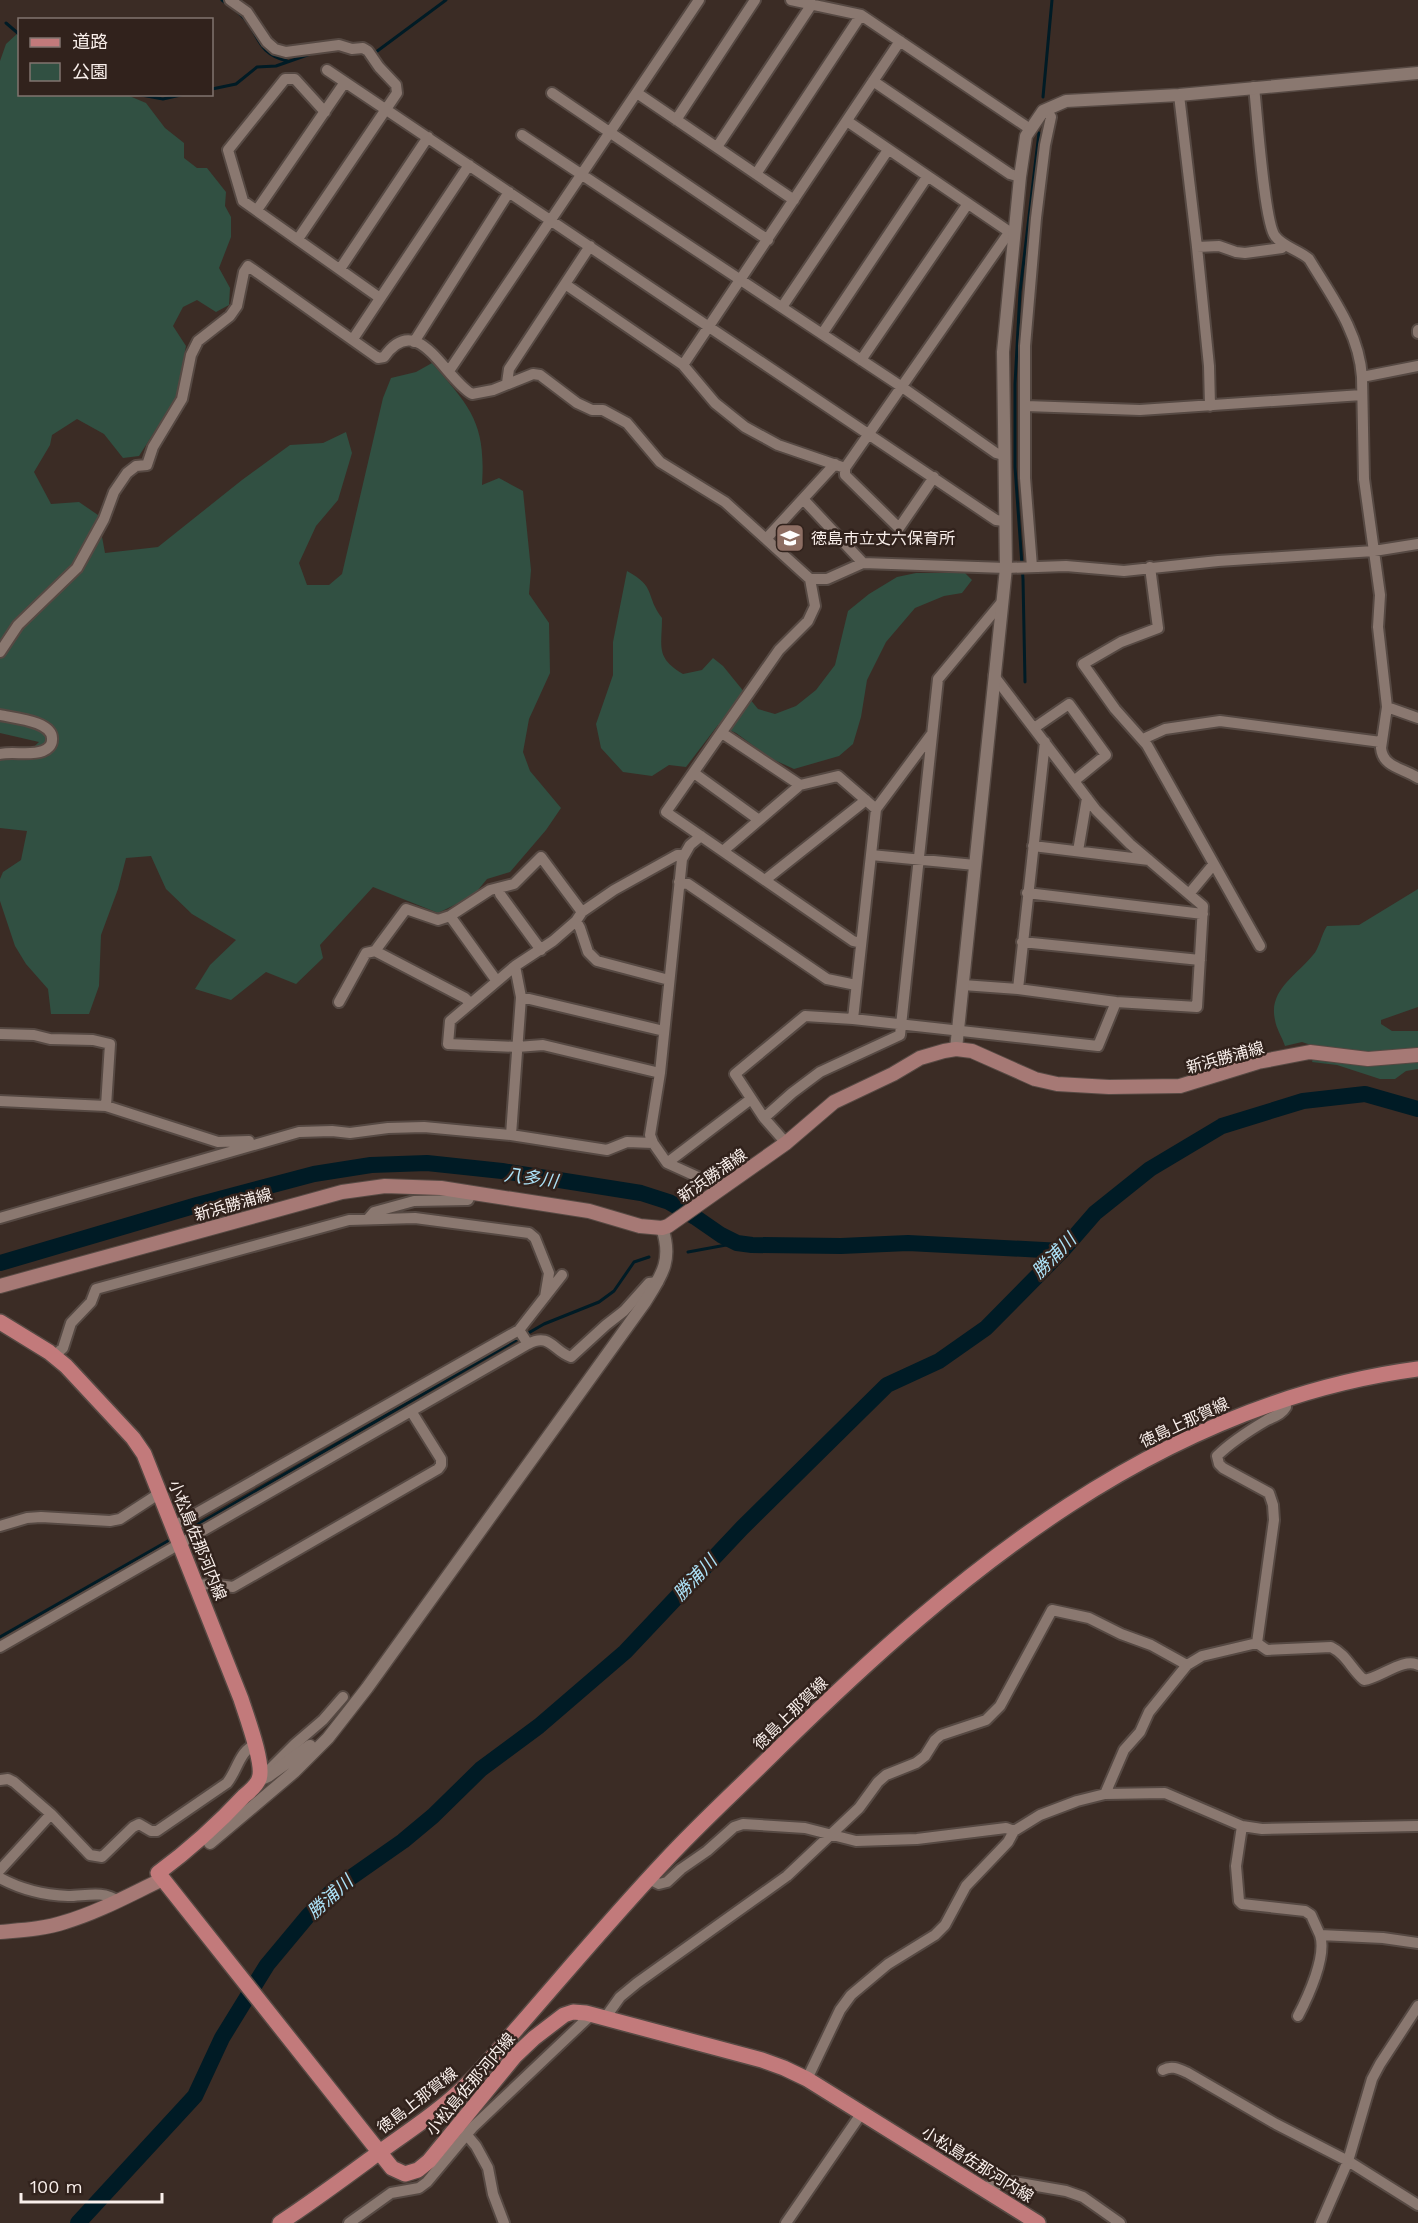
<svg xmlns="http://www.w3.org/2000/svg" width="1418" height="2223" viewBox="0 0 1418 2223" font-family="'Work Sans','Noto Sans JP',sans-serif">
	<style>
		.green { fill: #315042 }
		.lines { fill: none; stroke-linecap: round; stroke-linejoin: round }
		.stream { stroke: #001b25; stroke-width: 3 }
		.river { stroke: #001b25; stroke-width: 16 }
		.minor-casing { stroke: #564943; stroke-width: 14 }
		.tertiary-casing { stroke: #564943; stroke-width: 15 }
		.secondary-casing { stroke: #564943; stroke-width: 16 }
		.primary-casing { stroke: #564943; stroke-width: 18 }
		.minor { stroke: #8a7870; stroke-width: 10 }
		.tertiary { stroke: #8a7870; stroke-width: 12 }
		.secondary { stroke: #a67975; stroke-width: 14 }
		.primary { stroke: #c27a7b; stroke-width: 15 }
		.labels { text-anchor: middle; stroke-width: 5; stroke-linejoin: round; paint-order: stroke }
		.poi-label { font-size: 16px; fill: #f9efeb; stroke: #31221c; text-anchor: start }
		.street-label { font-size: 16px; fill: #f9efeb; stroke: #31221c }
		.water-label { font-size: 18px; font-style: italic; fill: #ade3f9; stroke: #31221c }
	</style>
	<rect width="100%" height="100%" fill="#3b2c25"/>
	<path class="green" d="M19,32L20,94L127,95L146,103L165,128L184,143V158L197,168H207L226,192L225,206L231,217V237L219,268L230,288L229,305L216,312L197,300L183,307L173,326L186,346L176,398L139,456L123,458L104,434L77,419L52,435L50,445L34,472L51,504L79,502L98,515L105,553L158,547L242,480L290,445L323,443L346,432L352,453L338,500L316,526L299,563L307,585H329L342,574L383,398L391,378L416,372L432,363C471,408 486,423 482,485L499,478L523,491L531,570L529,594L549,623L550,673L529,719L523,752L530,771L561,808L546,830L510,872L487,879L473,896L438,913L373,887L320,945L323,958L296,984L266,972L231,1000L195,989L210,965L236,940L192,914L166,889L151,856L126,858L118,889L101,935L99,986L89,1014H51L48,989L26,964L15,946L0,901V879L3,872L21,860L27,831L0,828V759L20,760L39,742L0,733V61L6,44Z
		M627,571C657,587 645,596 662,618C662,647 655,657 683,674L702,670L713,658L723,666L758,709L775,714L796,706L816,690L835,665L848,611L869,594L897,577L916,573H965L972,580L962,593L944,596L915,608L886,642L867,680L861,717L853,744L839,756L794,769L770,758L736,733L718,725L686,767L669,765L652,776L623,772L601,748L596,724L613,675V642Z
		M1418,889V1007L1381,1020V1024L1392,1031H1418V1069L1406,1071L1395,1079H1380L1337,1065L1312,1062L1317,1047L1302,1042L1285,1046C1282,1037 1276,1028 1275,1020C1268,990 1297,975 1313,955C1319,949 1321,935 1327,926L1359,925Z"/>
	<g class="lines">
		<path class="stream" d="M222,0C228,5 235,9 241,15C261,34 254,52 287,61
			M6,23L20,35
			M372,52H376L446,0
			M212,89L236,84L257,67L276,66L313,53
			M136,94L163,99L185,94
			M1043,97L1052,0
			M1025,682L1023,579L1015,467V384L1020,292L1039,133
			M688,1252L737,1243
			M181,1534L544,1324L599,1302L614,1291L634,1262L649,1257
			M0,1637L173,1538"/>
		<path class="river" d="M0,1263L197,1205L314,1174L371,1165L427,1163L502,1171L641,1193L669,1202L695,1217L721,1235L737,1243L752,1245L841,1246L908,1243L1062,1251
			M78,2223L195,2096L222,2038L267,1965L307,1917L333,1890L403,1841L433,1816L481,1769L539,1726L625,1652L742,1528L887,1385L939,1361L986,1328L1062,1251L1095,1213L1150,1169L1222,1126L1303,1101L1365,1094L1418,1109"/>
		<g class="minor-casing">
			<path id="minor" d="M230,0L247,12L267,42L275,49L286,52L339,45L352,49L363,48L368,51L379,67L396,85L397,93L298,239
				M791,0L861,15L1030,129
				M327,70L996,520L1004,521
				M873,81L1010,174L1020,177
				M1254,87C1257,112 1264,222 1275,236C1283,247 1299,250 1309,259C1332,297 1359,332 1362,377L1418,366
				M552,93L768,240
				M637,93L794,200
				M1179,95L1197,247L1219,246L1236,252L1245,253L1282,248L1284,244
				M325,112L295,79H285L228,150L243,201L380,298
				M676,120L755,0
				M847,121L1014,235
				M522,135L902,387L996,453L1003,455
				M717,147L812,4
				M756,174L861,15
				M257,210L345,82
				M1197,247L1209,366L1210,406
				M340,269L428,137
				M565,284L683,365L715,403L745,427L778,445L845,468
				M782,307L888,150
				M1418,330V333
				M822,334L927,177
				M353,339L469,165
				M414,342L509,192
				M861,360L967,205
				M683,365L900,41
				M449,371L699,0
				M1362,377L1364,479L1380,595L1378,627L1387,707L1381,748C1383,768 1404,768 1418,778
				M507,383L509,369L590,246
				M1026,406L1140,410L1362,395
				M934,477L899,528L845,475V468L1008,234
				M803,499L863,563
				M766,539L835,464
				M1032,567L1025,478V346L1036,218L1045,145L1051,117L1046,110
				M1150,567L1158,628L1121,642L1083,664L1115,709L1147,745L1260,946
				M810,579L815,606L808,621L779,650L666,812L853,941L861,943
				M0,652L18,625L77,568L104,519L114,492L127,473L136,466L147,465L153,447L182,399L191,355L198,341L230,316L237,306L244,272L248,266L378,358L384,357C418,309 444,378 472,394L493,390L533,374L540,375L577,403L592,410H603L627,423L660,462L725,502L810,579H827L863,563L1006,568L1066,566L1124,571L1218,561L1374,551L1418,544
				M1387,707L1418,718
				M0,715C13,718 54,721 52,740C52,745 48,749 43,751C30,756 13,751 0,754
				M1034,728L1069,704L1106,755L1074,781
				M722,733L800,785L838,776L876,809
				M1143,739L1165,729L1220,721L1381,742
				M694,773L759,820
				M701,836L690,845L682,859L660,1073L650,1135L653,1143L667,1163L722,1188
				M1033,846L1149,860
				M723,851L800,785
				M1078,851L1087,798
				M871,855L975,865
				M765,880L866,800
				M679,882L688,884L827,979L856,985
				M499,888L500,894L541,950
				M1027,893L1203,914
				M1189,894L1213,865
				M450,916L438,920L406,909L375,951L465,998L470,1003
				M576,921L580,928L588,952L597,961L669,980
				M1022,942L1200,960
				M515,966L450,1021L448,1044L517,1047L543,1045L660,1073
				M496,980L450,916L490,890L514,884L541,857L582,912
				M963,985L1018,989L1116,1002L1197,1007L1203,906L1130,844L1096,810L994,676
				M1018,989L1045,742
				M521,997L664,1031
				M339,1002L366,953L375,951
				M853,1019L876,809L931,735
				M0,1034L34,1035L50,1039L93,1040L110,1044L106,1106
				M0,1101L106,1106L218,1142L249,1141
				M764,1118L792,1093L820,1072L900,1035L938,679L1002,602
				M511,1135L521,997L515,966L553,941L576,921L582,912L614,890L677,855H684
				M786,1143L764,1118L735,1074L805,1016L853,1019L1098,1046L1116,1002
				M667,1163L751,1099
				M0,1218L299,1132L332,1131L350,1133L388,1128L424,1127L511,1135L607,1150L627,1142L653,1143
				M368,1219L374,1212L414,1201L468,1200L472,1192
				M562,1275L519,1330L528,1344C550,1332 553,1351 571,1357L606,1325L624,1311L649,1283L658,1282
				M54,1356L63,1348L71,1323L91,1302L96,1289L349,1220L415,1218L529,1233L535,1238L549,1273L545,1297
				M1285,1400L1286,1407C1282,1414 1275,1416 1267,1420C1250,1430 1231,1442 1217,1456L1219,1464L1223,1468L1269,1493L1273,1505L1274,1520L1257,1643L1267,1650L1331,1647C1346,1654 1352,1670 1364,1680C1380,1678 1404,1657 1418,1665
				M0,1526L27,1518L41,1517L110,1521L120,1519L160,1493
				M174,1526L519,1330
				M197,1585L210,1584L233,1587L438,1469L441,1465V1459L411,1411
				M0,1647L528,1344
				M269,1770L295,1744L323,1720L343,1697
				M0,1780L8,1779L14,1782L51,1814L0,1870
				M1105,1794L1124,1750L1140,1732L1149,1712L1187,1665L1202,1656L1257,1643
				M51,1814L90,1855L102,1857L133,1827L139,1824L151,1831H157L227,1783C237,1771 240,1750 255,1745
				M1242,1826L1236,1866L1239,1901L1242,1904L1305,1911L1311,1915L1320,1935L1383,1938L1418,1943
				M0,1878C20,1889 44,1895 68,1896C85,1896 103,1890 118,1901
				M649,1879L659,1884L667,1882L681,1869L707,1851L734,1827L743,1824L805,1828L856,1841L917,1839L1006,1828L1014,1831
				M1298,2016C1308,1997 1327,1956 1320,1935
				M605,2018L620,1997L637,1983L787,1876L859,1808L878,1782L886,1775L916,1763L925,1756L935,1740L941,1735L986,1720L1000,1706L1052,1610L1089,1618L1121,1634L1151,1645L1187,1665
				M1163,2070C1172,2065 1179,2069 1188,2073L1276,2124L1348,2161L1418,2205
				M807,2079L840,2010L851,1995L888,1964L935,1935L945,1925L966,1886L1008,1842L1014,1831L1040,1815L1077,1801L1105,1794L1165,1793L1242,1826L1262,1829L1418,1826
				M466,2134L476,2146L488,2168L493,2194L504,2223
				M980,2188L1014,2182L1066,2191L1083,2197L1120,2223
				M349,2223L391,2193L419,2188L427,2182L473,2127L592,2014
				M786,2223L861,2114
				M1321,2223L1348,2161L1372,2079L1380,2064L1418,2006"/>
		</g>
		<g class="tertiary-casing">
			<path id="tertiary" d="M956,1049L1006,568L1003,352L1020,177L1026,136L1043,111L1066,101L1179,95L1418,73
				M259,1780L268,1776L310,1746
				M210,1843L294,1772L328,1738L367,1688L645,1302C662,1275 673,1260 662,1228"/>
		</g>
		<g class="secondary-casing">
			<path id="secondary" d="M0,1286L342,1192L385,1186L441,1188L589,1211L640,1226L662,1228L668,1226L786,1143L834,1102L893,1074L920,1058L944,1051L956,1049L972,1051L1035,1079L1057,1084L1109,1087L1180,1086L1258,1062L1310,1052L1368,1059L1418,1055
				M0,1932C22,1930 44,1929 65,1922C99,1912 131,1894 163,1879"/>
		</g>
		<g class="primary-casing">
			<path id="primary" d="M0,1322L49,1352L66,1366L133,1438L144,1454L241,1699C246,1715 265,1765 259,1779C257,1785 249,1792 244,1796C218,1824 189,1850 158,1873L392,2168L405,2174L418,2170L429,2161L515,2056L534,2038L564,2015L573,2012L586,2013L762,2060L784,2068L807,2079L1038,2223
				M280,2223C315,2200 347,2176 381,2151C410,2130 441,2110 467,2084C486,2066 503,2044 520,2025C568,1970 615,1914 665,1861C701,1822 741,1786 779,1748C958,1572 1160,1403 1418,1369"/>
		</g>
		<use href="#minor" class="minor"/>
		<use href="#tertiary" class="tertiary"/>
		<use href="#secondary" class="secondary"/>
		<use href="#primary" class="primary"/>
	</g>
	<defs>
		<g id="school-square" transform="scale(1.5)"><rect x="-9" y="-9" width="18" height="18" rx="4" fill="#8d6e63" stroke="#31221c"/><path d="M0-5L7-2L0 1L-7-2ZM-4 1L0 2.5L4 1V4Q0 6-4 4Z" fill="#fff"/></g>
	</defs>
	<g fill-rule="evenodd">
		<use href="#school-square" x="790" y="538"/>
	</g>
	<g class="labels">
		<g class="poi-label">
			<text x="811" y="544">徳島市立丈六保育所</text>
		</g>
		<g class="street-label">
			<text transform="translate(1225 1057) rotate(-15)" y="6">新浜勝浦線</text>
			<text transform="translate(712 1175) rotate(-35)" y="6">新浜勝浦線</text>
			<text transform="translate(233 1204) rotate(-16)" y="6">新浜勝浦線</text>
			<text transform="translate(1184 1422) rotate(-25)" y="6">徳島上那賀線</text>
			<text transform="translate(198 1540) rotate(68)" y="6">小松島佐那河内線</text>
			<text transform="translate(790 1713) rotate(-44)" y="6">徳島上那賀線</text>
			<text transform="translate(470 2084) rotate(-50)" y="6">小松島佐那河内線</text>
			<text transform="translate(417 2100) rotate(-38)" y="6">徳島上那賀線</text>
			<text transform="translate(978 2164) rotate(32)" y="6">小松島佐那河内線</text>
		</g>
		<g class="water-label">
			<text transform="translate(531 1178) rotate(8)" y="6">八多川</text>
			<text transform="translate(1054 1256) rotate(-46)" y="6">勝浦川</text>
			<text transform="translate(695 1578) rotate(-47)" y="6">勝浦川</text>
			<text transform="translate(330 1897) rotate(-42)" y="6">勝浦川</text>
		</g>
	</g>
	<rect x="18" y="18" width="195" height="78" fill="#31221c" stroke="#81746f" stroke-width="1.5"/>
	<rect x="30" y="38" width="30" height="9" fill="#c27a7b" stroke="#81746f" stroke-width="1.5"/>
	<text x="72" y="48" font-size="18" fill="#f9efeb">道路</text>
	<rect x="30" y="63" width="30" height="18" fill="#315042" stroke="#81746f" stroke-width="1.5"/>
	<text x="72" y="78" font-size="18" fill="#f9efeb">公園</text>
	<path d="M21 2193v9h141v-9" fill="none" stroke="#f9efeb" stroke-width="3"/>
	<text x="30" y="2193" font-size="18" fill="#f9efeb" stroke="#31221c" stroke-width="4.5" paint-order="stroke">100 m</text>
</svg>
